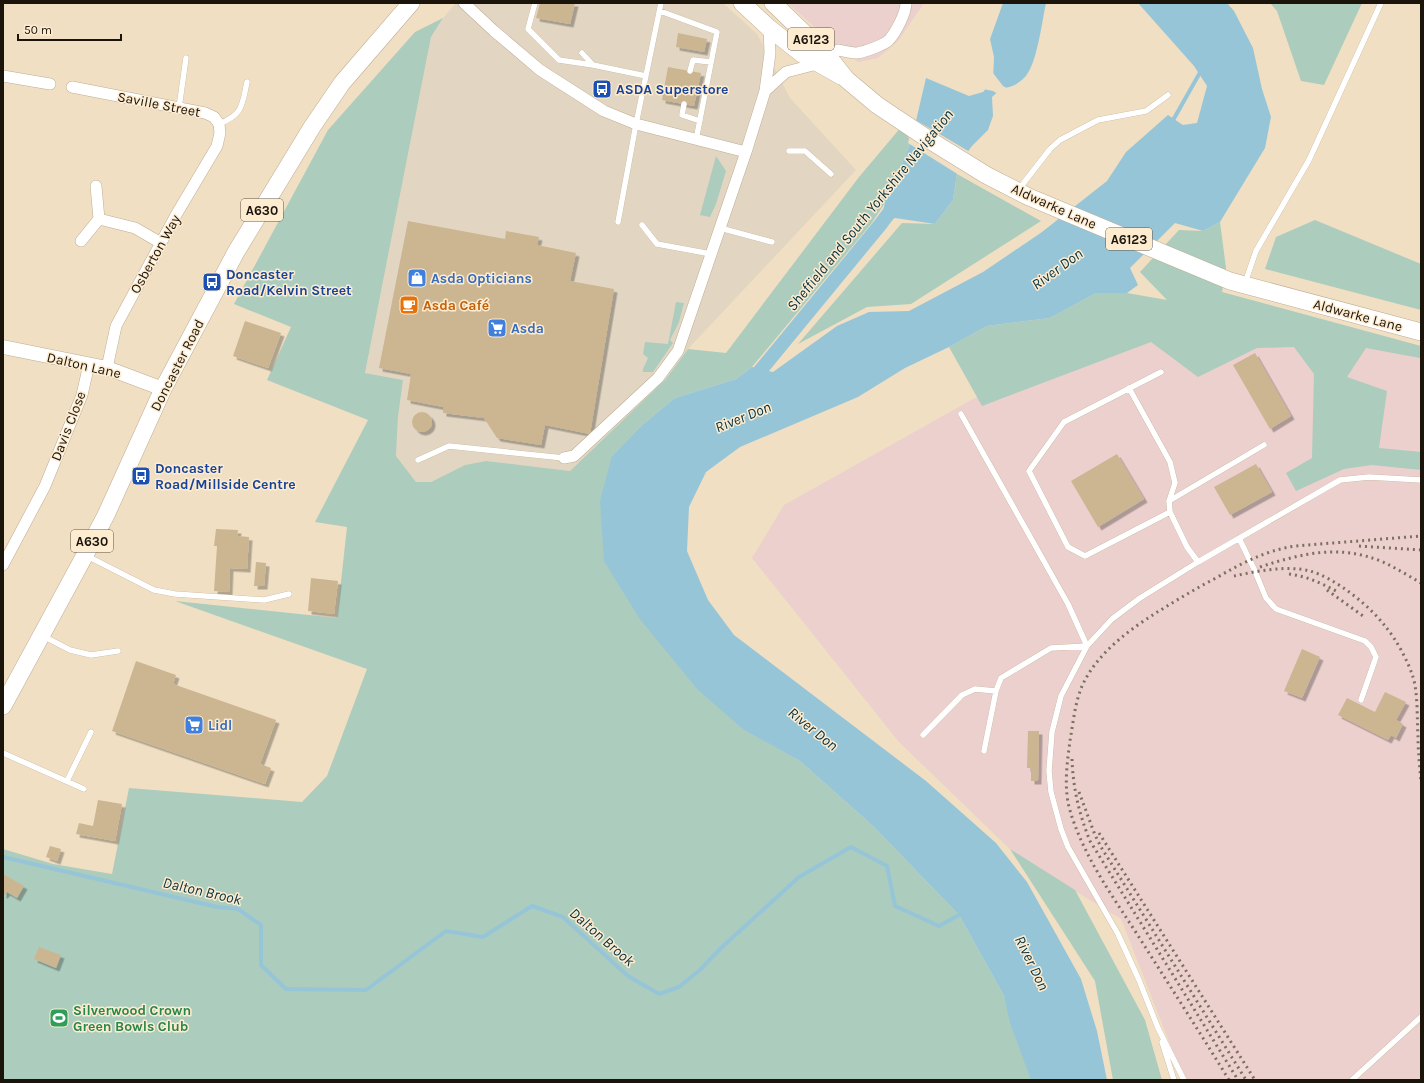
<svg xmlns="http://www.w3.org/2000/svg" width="1424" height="1083" viewBox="0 0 1424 1083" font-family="Karla,sans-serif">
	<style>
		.commercial { fill: #e2d6c2 }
		.industrial { fill: #ebd0cd }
		.green { fill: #acccbd }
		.water { fill: #97c5d8 }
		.pier { fill: #f0dfc3 }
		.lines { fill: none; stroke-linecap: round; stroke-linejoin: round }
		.stream { stroke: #97c5d8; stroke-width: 4 }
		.canal { stroke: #97c5d8; stroke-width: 14 }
		.building { fill: #ccb591; filter: url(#shadow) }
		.service-casing { stroke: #bead93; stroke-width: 6 }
		.minor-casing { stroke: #bead93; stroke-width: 12 }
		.tertiary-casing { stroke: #bead93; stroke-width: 15 }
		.primary-casing { stroke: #bead93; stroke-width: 18 }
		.service { stroke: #fff; stroke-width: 5.5 }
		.minor { stroke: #fff; stroke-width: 11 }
		.tertiary { stroke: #fff; stroke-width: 14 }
		.primary { stroke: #fff; stroke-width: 17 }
		.rail { stroke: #7b705e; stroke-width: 3; stroke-dasharray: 2 4; stroke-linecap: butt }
		.labels { text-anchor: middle; stroke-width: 3; stroke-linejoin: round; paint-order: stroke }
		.shield { fill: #feecd0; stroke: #5e5546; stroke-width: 1 }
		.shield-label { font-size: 13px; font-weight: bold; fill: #1a140b }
		.transit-label { font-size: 14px; font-weight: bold; fill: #164399; stroke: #feecd0; text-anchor: start }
		.street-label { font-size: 14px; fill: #1a140b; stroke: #feecd0 }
		.shop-label { font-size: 14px; font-weight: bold; fill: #366cbe; stroke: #feecd0; text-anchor: start }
		.food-label { font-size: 14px; font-weight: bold; fill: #c56008; stroke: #feecd0; text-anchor: start }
		.leisure-label { font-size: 14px; font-weight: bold; fill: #27864d; stroke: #feecd0; text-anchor: start }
		.water-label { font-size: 15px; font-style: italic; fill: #05303e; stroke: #feecd0 }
	</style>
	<defs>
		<filter id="shadow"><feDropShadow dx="3.5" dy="3.5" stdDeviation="0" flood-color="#0004"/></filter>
	</defs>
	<rect width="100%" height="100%" fill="#f0dfc3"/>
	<path class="commercial" d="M456,3H723L757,34L790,98L856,170L688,349L666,379L570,471L486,461L465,465L431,482H416L396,456L398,417L403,380L365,373L431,37L443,18Z"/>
	<path class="industrial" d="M788,3H924L898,41L878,58L858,62L830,41Z
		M1128,327L1421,346V1080H1184L1121,919L1015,854L899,742L752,558L784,505L973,399Z"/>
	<path class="green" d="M1270,3H1362L1324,85L1301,81L1277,11Z
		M443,18L431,37L365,373L403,380L398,417L396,456L416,482H431L465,465L486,461L570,471L666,379L688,349L726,353L859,177L902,126L911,142L885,203L871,224L752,367L736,379L675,398L642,425L612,456L743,729L800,761L874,827L959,915L1004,996L1032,1080H3V849L53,864L112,874L129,788L302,802L327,776L367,669L175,601L337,618L347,527L315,522L368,420L267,380L291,327L234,304L328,130L415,32Z
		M716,156L726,171L716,204L710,217L700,215Z
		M957,174L1041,221L911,304L867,307L798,344L902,223L935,224L953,200Z
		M1315,220L1421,264V310L1265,269L1276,237Z
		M1220,222L1226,268L1222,292L1421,346V357L1420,358L1366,348L1347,377L1387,391L1379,448L1421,452V470L1372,465L1344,469L1296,491L1286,473L1312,458L1314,374L1294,347L1257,348L1198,377L1151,342L982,406L949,347L987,326L1050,318L1096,293H1127L1167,300L1140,272L1179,230L1203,231Z
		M676,302L684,303L679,322L670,340L673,343L653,372H643V369L648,358L643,354L645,342L668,344Z
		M1010,849L1075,890L1145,1020L1162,1080H1113L1095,981Z"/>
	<path class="water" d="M1003,3H1046C1042,21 1037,66 1024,78C1018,84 1010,88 1002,88L992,97L993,116L988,130L972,146L955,169L957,174L953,200L935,224L895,218L887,223L881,218L885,203L911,142L926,78L969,96L983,92L993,80L994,57L990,39Z
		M1138,3H1227L1234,11L1253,48L1262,89L1271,117L1265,148L1220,222L1203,231L1175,223L1130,268L1138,285L1127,293H1096L1050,318L987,326L949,347L905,368L858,397L740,447L706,472L689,507L687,551L708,600L734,635L926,781L996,843L1027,882L1081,979L1097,1031L1107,1080H1031L1010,1023L1004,996L959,915L874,827L800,761L744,730L698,690L639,618L604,561L600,501L612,456L642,425L675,398L736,379L752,367L773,372L837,326L869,312L909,311L983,272L1042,232L1107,181L1126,152L1168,115L1183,125L1197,123L1207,86L1194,66Z"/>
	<path class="pier" d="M993,73L1003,86L1010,90H1002L998,94L993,91L983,89L991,80Z
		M914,119L970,152L957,169L959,175L908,143Z"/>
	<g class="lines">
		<path class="stream" d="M1172,122L1202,69
			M3,857L217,907L238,909L261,925V965L286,989L366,990L446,931L483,937L532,906L563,917L628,976L659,994L679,987L700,970L721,948L799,877L851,847L887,866L895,906L939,926L959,915"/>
		<path class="canal" d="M750,383L880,225L895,205"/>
	</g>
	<path class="building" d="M540,3H575L570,24L536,18Z
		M678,33L707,39L704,52L676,47Z
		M668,67L701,73L694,106L662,100Z
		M408,221L505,239L506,231L539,237L537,245L576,253L570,281L614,289L590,434L545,425L541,445L497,438L484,418L443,413V407L407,400L411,374L379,368Z
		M245,321L281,333L268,368L233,356Z
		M1255,353L1291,416L1270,429L1233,365Z
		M412 422a10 10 0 1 1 20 0a10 10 0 1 1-20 0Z
		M1117,454L1144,499L1098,527L1071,481Z
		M1256,464L1272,492L1230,515L1214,487Z
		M216,529L238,530L237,536L249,537L247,569L230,568L229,592L214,591L217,546H214Z
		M256,562L266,563L264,586H254Z
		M311,578L338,581L334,614L308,611Z
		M1302,649L1320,657L1302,698L1284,691Z
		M136,661L176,675L173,684L276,720L260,764L271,768L265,784L112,731Z
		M1385,692L1406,702L1396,720L1403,724L1396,738L1391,735L1388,740L1338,715L1347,698L1375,712Z
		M1028,731H1039L1038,781H1031V768H1027Z
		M98,800L122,804L115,841L76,834L79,823L93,826Z
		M50,846L61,849L57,861L46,857Z
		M3,874L24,886L17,898L7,892L4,895H3Z
		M39,947L61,955L56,968L34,959Z"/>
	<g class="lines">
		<g class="service-casing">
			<path id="service" d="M535,3L528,29L559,60L593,65
				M660,11L717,32L696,140
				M582,53L593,65L646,76
				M690,71L693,60L711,62
				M684,104L682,115L700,121
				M179,108L186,58
				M219,124C243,114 242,106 247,82
				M789,151H805L831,174
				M1019,189L1050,149L1060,140L1098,120L1146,111L1168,95
				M618,222L636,124L661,3
				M642,225L657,244L711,254
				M720,228L772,242
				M1245,283L1256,251L1309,160L1381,3
				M1161,372L1064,422L1029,471L1068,547L1085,556L1170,512
				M1129,388L1170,462L1175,483L1169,501L1170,512L1187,547L1198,562
				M961,414L1068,604L1087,646L1051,648L1001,678L996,691L984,751
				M418,460L449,446L564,458
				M1169,501L1264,445
				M1239,538L1254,569L1266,598L1276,609L1365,641L1371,647L1376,657L1361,700
				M87,556L154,590L175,594L264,600L289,594
				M43,636L70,650L91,655L118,651
				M923,735L962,695L975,689L996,691
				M3,753L84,789
				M67,781L91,732
				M1162,1042L1174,1080
				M1184,1080L1158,1028L1139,980L1118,934L1068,847L1061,829L1051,792L1049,771L1052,732L1061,696L1087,646L1112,619L1140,598L1198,562L1340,480L1369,477L1421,480
				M1352,1080L1421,1017"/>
		</g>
		<g class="minor-casing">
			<path id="minor" d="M464,3L494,31L540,70L604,111L636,124L746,152
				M769,28L770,53L765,91L786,72L817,64
				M828,56L838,50C844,51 851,53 857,53C864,52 884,45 889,40C896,32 906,13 906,3
				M3,76L50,84
				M72,87L205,113L214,117L219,124L220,133L217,146L176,215L116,326L107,368
				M99,219L135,228L161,243
				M81,241L99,219L96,186
				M564,458L574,456L658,378L678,351L746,152L765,91
				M3,565L45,486L82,395L89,364"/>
		</g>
		<g class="tertiary-casing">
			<path id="tertiary" d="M3,347L107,368L163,389"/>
		</g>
		<g class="primary-casing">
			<path id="primary" d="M742,3L769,28L802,54L841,76
				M773,3L828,56L846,79L877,105L931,141L986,175L1029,197L1230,281L1421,332
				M3,706L85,555L106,515L163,389L236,252L312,127L342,83L411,3"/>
		</g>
		<use href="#service" class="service"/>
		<use href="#minor" class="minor"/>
		<use href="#tertiary" class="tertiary"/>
		<use href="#primary" class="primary"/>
		<path class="rail" d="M1359,546L1421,550
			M1260,567C1303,553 1340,544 1383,562C1396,568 1409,576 1421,583
			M1289,574C1306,576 1321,583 1336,591
			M1234,576C1258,571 1286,565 1310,571C1335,578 1369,605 1385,626C1396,639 1408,661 1413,677C1418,692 1417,721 1418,737C1418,753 1420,768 1421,783
			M1327,590L1363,616
			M1072,759C1073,788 1079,814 1090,841L1238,1080
			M1079,792L1095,835L1101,847L1246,1080
			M1099,833L1255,1080
			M1229,1080C1199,1031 1168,983 1137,934C1111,894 1082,854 1069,807C1064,786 1067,763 1070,741C1073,723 1075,703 1082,686C1097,653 1130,629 1159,611C1177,600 1195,589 1214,579C1241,564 1263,551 1295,546L1421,536"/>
	</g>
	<defs>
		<g id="bus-square" transform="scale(1)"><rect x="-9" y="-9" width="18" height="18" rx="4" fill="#1a4fb4" stroke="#feecd0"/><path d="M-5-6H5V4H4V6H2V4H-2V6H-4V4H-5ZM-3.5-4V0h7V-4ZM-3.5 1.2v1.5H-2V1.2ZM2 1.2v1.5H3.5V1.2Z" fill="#fff"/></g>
		<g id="shop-square" transform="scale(1)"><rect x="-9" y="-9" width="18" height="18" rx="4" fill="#3f7fe0" stroke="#feecd0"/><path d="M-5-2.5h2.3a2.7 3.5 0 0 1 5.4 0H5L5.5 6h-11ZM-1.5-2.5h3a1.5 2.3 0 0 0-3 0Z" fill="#fff"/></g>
		<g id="cafe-square" transform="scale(1)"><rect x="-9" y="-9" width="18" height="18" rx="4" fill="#e8710a" stroke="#feecd0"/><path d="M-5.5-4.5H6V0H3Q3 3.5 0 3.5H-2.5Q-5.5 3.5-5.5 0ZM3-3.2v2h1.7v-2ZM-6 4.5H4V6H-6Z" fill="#fff"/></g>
		<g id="supermarket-square" transform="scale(1)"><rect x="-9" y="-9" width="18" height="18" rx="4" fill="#3f7fe0" stroke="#feecd0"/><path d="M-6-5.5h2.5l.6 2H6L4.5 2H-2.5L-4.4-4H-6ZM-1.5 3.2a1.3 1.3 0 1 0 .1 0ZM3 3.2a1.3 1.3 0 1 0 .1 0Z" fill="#fff"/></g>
		<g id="stadium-square" transform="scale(1)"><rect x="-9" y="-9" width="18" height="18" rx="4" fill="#2e9e5b" stroke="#feecd0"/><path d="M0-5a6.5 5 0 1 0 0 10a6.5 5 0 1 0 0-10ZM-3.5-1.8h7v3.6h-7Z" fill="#fff"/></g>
	</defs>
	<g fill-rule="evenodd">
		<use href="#bus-square" x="602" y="89"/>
		<use href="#shop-square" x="417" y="278"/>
		<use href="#bus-square" x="212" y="282"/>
		<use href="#cafe-square" x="409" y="305"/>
		<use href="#supermarket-square" x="497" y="328"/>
		<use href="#bus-square" x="141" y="476"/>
		<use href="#supermarket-square" x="194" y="725"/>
		<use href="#stadium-square" x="59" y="1018"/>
	</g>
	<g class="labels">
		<g class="shield">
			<rect x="788" y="28" width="46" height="22" rx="3"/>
			<rect x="241" y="199" width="42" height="22" rx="3"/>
			<rect x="1106" y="228" width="46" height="22" rx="3"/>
			<rect x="71" y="530" width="42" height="22" rx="3"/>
		</g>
		<g class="shield-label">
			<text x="811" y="44">A6123</text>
			<text x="262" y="215">A630</text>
			<text x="1129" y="244">A6123</text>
			<text x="92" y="546">A630</text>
		</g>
		<g class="transit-label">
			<text x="616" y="94">ASDA Superstore</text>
			<text x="226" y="279">Doncaster<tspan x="226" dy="16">Road/Kelvin Street</tspan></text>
			<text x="155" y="473">Doncaster<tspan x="155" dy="16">Road/Millside Centre</tspan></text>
		</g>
		<g class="street-label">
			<text transform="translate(159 104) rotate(11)" y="5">Saville Street</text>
			<text transform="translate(1054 206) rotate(24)" y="5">Aldwarke Lane</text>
			<text transform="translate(155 254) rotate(-61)" y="5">Osberton Way</text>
			<text transform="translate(1358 315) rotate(15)" y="5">Aldwarke Lane</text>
			<text transform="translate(84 365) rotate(13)" y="5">Dalton Lane</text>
			<text transform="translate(177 365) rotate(-63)" y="5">Doncaster Road</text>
			<text transform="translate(68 426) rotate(-69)" y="5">Davis Close</text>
		</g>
		<g class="shop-label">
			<text x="431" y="283">Asda Opticians</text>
			<text x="511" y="333">Asda</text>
			<text x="208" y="730">Lidl</text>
		</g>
		<g class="food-label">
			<text x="423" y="310">Asda Café</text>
		</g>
		<g class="leisure-label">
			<text x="73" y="1015">Silverwood Crown<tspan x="73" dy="16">Green Bowls Club</tspan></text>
		</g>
		<g class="water-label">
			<text transform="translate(870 210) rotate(-51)" y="5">Sheffield and South Yorkshire Navigation</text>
			<text transform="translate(1057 269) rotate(-36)" y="5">River Don</text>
			<text transform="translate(743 417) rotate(-22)" y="5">River Don</text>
			<text transform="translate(813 729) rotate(39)" y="5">River Don</text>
			<text transform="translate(202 891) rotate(13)" y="5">Dalton Brook</text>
			<text transform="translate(602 937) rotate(41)" y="5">Dalton Brook</text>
			<text transform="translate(1032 963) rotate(64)" y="5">River Don</text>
		</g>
	</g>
	<rect width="1424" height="1083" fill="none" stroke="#1a140b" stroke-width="8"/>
	<path d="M18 34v6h103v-6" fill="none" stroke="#1a140b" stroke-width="2"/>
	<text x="24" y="34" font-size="12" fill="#1a140b" stroke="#feecd0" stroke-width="3" paint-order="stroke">50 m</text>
</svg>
